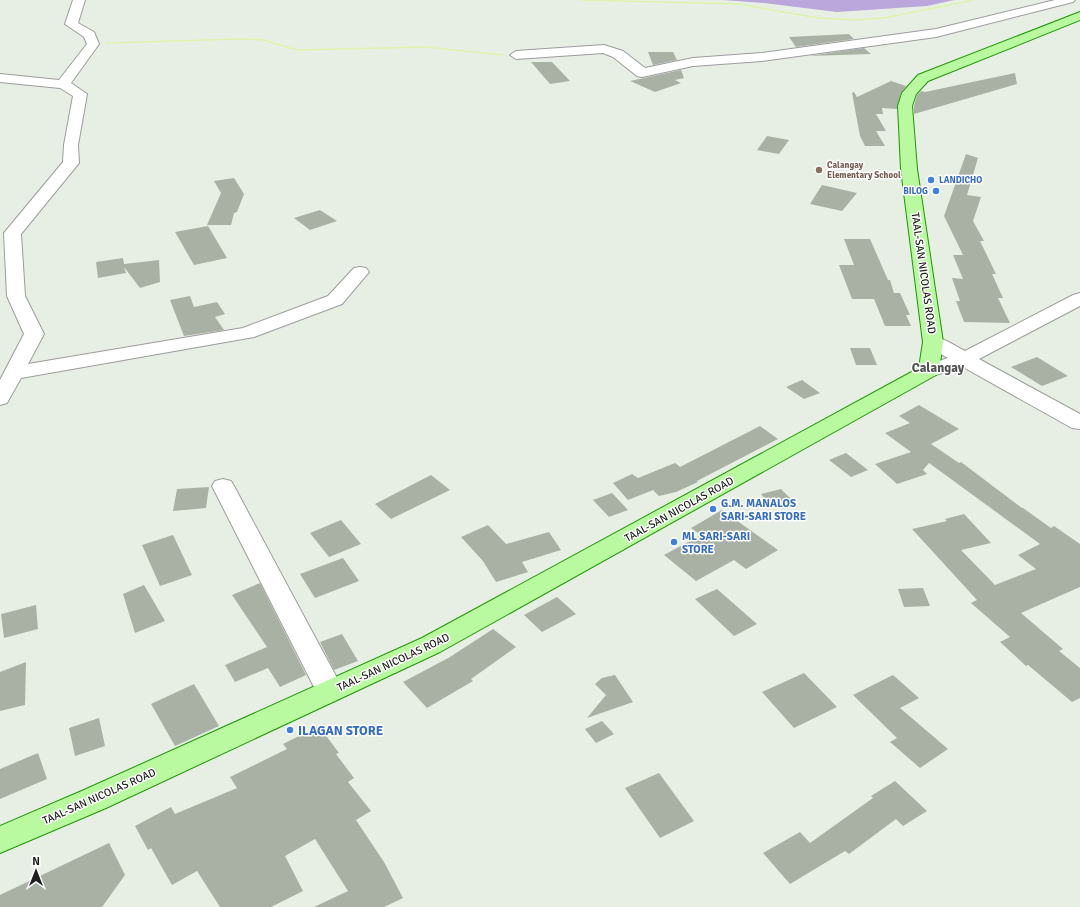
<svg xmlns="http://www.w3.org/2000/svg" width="1080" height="907" viewBox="0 0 1080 907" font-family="Signika,sans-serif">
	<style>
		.water { fill: #bba7dc }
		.building { fill: #a9b1a5 }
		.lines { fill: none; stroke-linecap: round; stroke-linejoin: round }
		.minor-casing { stroke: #9c9c9c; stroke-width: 2 }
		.major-casing { stroke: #1e9604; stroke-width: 2 }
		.path { stroke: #d4f670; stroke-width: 1.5; stroke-dasharray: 1 1; stroke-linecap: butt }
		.minor { fill: #fff; fill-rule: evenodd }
		.major { fill: #b9f9a0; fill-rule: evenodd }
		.education-dot { fill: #8d6e63; stroke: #fff; stroke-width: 1.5 }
		.shop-dot { fill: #3f7fe0; stroke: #fff; stroke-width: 1.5 }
		.labels { text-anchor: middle; stroke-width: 3; stroke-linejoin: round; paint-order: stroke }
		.far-education-label { font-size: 9px; font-weight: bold; fill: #785e54; stroke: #fff; text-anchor: start }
		.far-shop-label { font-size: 9px; font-weight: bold; fill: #366cbe; stroke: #fff; text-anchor: start }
		.street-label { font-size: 11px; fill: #1f1f1f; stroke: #fff }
		.shop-label { font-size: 11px; font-weight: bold; fill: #366cbe; stroke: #fff; text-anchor: start }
		.quarter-label { font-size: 13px; font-weight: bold; fill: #525252; stroke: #fff }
		.near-shop-label { font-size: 13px; font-weight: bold; fill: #366cbe; stroke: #fff; text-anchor: start }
	</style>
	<rect width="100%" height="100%" fill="#e7efe5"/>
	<path class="water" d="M723,0H954L927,6L837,12L764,3Z"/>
	<path class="building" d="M849,34L854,39L796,47L789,37Z
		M864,48L871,54L809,56Z
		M648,52H673L677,60L653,65Z
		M531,62H552L570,81L550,84Z
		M681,70L684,78L675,80L681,83L655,92L630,81Z
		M1015,73L1017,84L914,114V106L917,95L921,91L925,92Z
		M891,81L906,86L901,93L897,109L882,108L883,114H876L886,131H876L885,146H865L860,136L852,93L854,92L857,97Z
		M767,136L789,140L779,154L757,150Z
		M966,154L978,158L967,195L981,197L973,221L984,241H980L996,274H992L1003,298H998L1010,323L964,322L956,301H960L952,278L963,279L953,255H963L944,216Z
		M234,178L244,194L237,212L234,213L231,225H207L221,193L214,181Z
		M822,185L857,193L842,211L810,204Z
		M320,210L337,221L310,230L294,218Z
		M208,226L227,258L194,265L175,232Z
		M844,239H870L888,280H890L894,293H900L910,315H906L911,326H885L874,299H852L839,265H854Z
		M123,258L124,264L159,260L160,282L140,288L124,267L126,273L98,278L96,262Z
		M190,296L194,307L217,302L225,314L215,317L224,330L184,336L170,300Z
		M850,348H870L877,365H856Z
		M1037,357L1068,376L1042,386L1011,367Z
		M802,380L820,393L804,399L786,387Z
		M919,405L959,429L931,444L959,463L961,462L1022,508H1023L1051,528L1054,526L1080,544V587L1021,613L1063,649L1059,651L1080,668V698L1072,702L1028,665L1026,666L1000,642L1010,637L971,603L977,600L912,529L947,521L945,519L964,514L991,543L961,550L995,585L1036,569L1018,555L1040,544L929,463L923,470L927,474L897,484L875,464L911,452L885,433L910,423L899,416Z
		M760,426L778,439L697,481L698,482L676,492L659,496L653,490L628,500L613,483L632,474L638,478L675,463L680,467Z
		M846,453L868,470L851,477L829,460Z
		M431,475L450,490L391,519L375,504Z
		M209,487L206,508L173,511L177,489Z
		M781,489L793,501L772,507L761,494Z
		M612,493L628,510L609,517L593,500Z
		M722,510L778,550L746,569L734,560L696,581L664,555L701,535L691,528Z
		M341,520L361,544L329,557L310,533Z
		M488,525L506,544L549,532L561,550L522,562L528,572L496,582L483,561L461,537Z
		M173,535L192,575L160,586L142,545Z
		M343,558L359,581L315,598L300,574Z
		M260,583L306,675L280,687L268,668L235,682L225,665L267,647L232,595Z
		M144,585L165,621L135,633L123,594Z
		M923,588L930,606L904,607L898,589Z
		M717,589L757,624L734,636L695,599Z
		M557,597L576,614L542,632L524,615Z
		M36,605L38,629L4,638L1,614Z
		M493,629L516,647L471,679L473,681L427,708L403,682L450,657Z
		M342,634L358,661L334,670L320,642Z
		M26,662L25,705L0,711V672Z
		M804,673L837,707L794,728L762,692Z
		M615,675L633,702L587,718L606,695L595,684L602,678Z
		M893,675L919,698L900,708L948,749L920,768L890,742L897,738L853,695Z
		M194,684L219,726L175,746L151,704Z
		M99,718L105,746L75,756L69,728Z
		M602,721L614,734L596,743L585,729Z
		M319,726L339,753L336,754L354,778L348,782L371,811L356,820L384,862L403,898L384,907H314L348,891L315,839L285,856L303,891L271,907H220L197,871L172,885L151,848L148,850L135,826L171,807L175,814L237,788L230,777L287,749L283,744Z
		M38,753L47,779L0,799V769Z
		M659,773L694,821L660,838L625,788Z
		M895,781L927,811L903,826L896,819L849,854L845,851L790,884L763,853L800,832L810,843L873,798L871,796Z
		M109,843L125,875L102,907H0V895Z"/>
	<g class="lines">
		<g class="minor-casing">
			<path id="minor" d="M73,0H85L78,23L94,32L99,44L71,83L87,94L78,145L79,163L21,234L25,296L44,334L28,364L243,328L328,296L354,268L360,267L366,268L369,272L342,304L254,337L21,378L7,403L0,405V380L24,334L7,296L4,233L63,162L64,145L73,96L60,88L0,82V74L59,80L87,44L84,37L65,24Z
				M1055,0H1075L1073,2L936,37L762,61L693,66L642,77L637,76L613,57L603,53L516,59L510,55L516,51L604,45L623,51L645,68L693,58L762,53L936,29Z
				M1080,293V306L979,359L1080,414V429L1072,428L963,367L929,377L922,375L919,371L922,367L948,358L926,346L923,342L926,338C940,334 953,345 965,351L1073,295Z
				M223,479L231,481L234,486L344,691L340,698L330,702L320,698L316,691L212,486L215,481Z"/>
		</g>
		<g class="major-casing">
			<path id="major" d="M1080,12V20L928,81L916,94L912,106L917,169L943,342L939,371L936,375L440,652L106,808L0,853V826L84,790L422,638L919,368L923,342L901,169L898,106L902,93L918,75Z"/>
		</g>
		<path class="path" d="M580,0L738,4L818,18L855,20L884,18L974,0
			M106,43L241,39L263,40L297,50L425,47L503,55"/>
		<use href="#minor" class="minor"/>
		<use href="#major" class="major"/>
	</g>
	<circle class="education-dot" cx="819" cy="170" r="4"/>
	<g class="shop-dot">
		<circle cx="931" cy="180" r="4"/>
		<circle cx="936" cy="191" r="4"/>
		<circle cx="713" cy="509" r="4"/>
		<circle cx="674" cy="542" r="4"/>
		<circle cx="290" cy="730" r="4"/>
	</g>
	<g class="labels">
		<g class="far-education-label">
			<text x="827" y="168">Calangay<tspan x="827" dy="10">Elementary School</tspan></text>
		</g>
		<g class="far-shop-label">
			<text x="939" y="183">LANDICHO</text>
			<text x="928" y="194" text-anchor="end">BILOG</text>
		</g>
		<g class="street-label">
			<text transform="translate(924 273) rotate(82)" y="4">TAAL-SAN NICOLAS ROAD</text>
			<text transform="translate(679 509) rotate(-29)" y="4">TAAL-SAN NICOLAS ROAD</text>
			<text transform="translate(393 662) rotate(-25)" y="4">TAAL-SAN NICOLAS ROAD</text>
			<text transform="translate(99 796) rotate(-24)" y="4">TAAL-SAN NICOLAS ROAD</text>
		</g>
		<g class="shop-label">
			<text x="721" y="507">G.M. MANALOS<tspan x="721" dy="13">SARI-SARI STORE</tspan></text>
			<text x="682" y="540">ML SARI-SARI<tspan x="682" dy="13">STORE</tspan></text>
		</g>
		<g class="quarter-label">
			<text x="938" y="372">Calangay</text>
		</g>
		<g class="near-shop-label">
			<text x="298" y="735">ILAGAN STORE</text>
		</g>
	</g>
	<g transform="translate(36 871)" stroke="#ffffff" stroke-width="3" paint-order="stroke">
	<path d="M0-3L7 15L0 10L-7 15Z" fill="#1f1f1f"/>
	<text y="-6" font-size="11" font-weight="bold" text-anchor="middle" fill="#1f1f1f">N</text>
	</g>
</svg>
